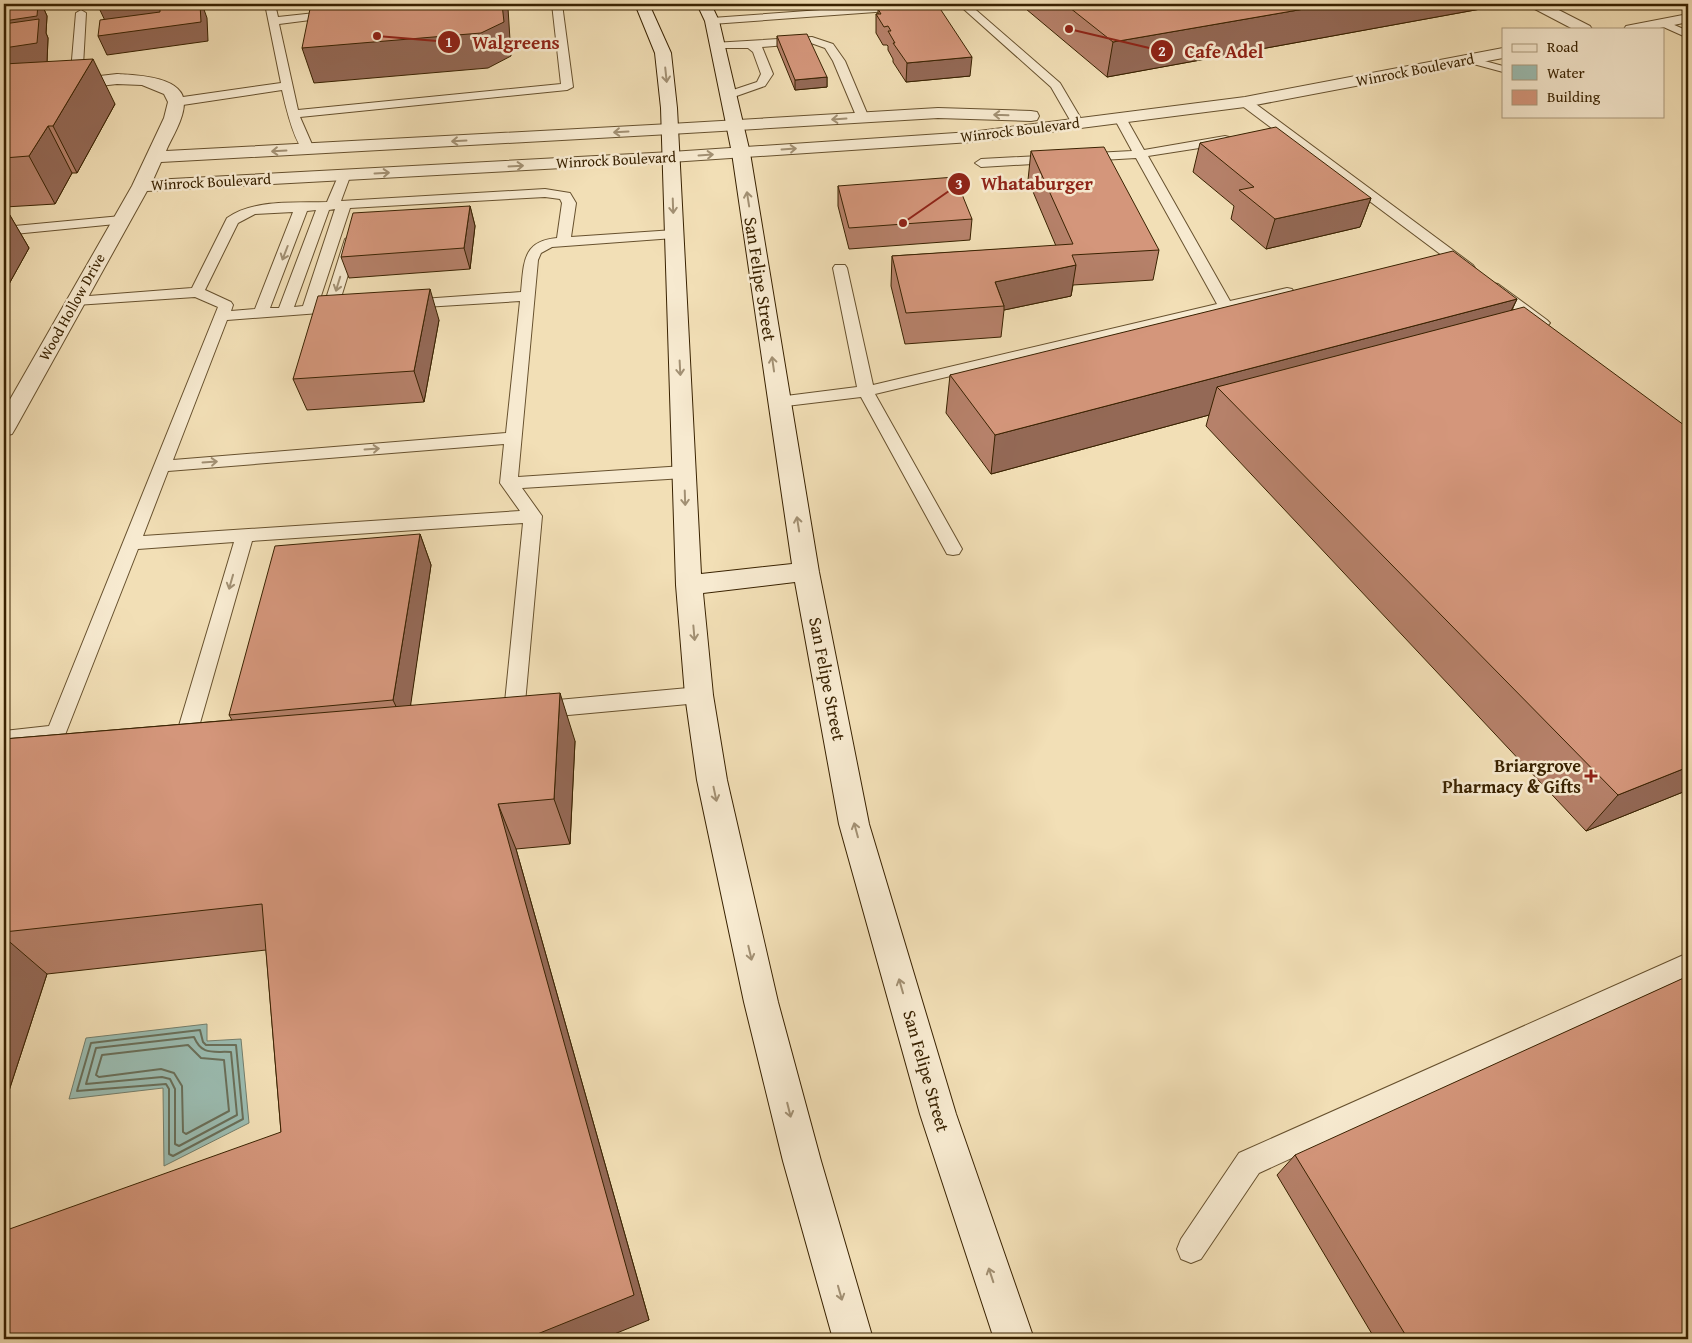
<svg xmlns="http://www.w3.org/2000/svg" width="1692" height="1343" viewBox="0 0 1692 1343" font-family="'Gentium Book Plus',serif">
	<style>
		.water { fill: #9bbcb1; stroke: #747e6b }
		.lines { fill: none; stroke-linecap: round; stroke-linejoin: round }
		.shore { stroke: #6a6f59; stroke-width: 2 }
		.service-casing { stroke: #67512e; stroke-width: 2 }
		.minor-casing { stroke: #67512e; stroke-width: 2 }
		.tertiary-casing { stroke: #67512e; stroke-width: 2 }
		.secondary-casing { stroke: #392201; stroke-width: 2 }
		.service { fill: #f7ead0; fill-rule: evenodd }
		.minor { fill: #f7ead0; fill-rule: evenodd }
		.tertiary { fill: #f7ead0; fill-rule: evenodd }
		.secondary { fill: #f7ead0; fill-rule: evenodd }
		.wall { fill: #b6816a; stroke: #392201 }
		.shaded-wall { fill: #946956; stroke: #392201 }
		.building { fill: #d4967b; stroke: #392201 }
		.oneway { stroke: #a29073 }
		.poi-dot { fill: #8f2418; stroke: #f7ead0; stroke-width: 2 }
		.labels { text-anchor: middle; stroke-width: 5; stroke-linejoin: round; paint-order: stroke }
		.far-street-label { font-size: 15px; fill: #392201; stroke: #f7ead0 }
		.street-label { font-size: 18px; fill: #392201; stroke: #f7ead0 }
		.poi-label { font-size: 18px; font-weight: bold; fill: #392201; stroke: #f7ead0; text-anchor: end }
		.leader { fill: none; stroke: #8f2418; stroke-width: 2 }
		.callout-dot { fill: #8f2418; stroke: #f7ead0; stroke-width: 2 }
		.mark-label { font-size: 15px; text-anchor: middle; font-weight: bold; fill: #fff }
		.callout-label { font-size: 19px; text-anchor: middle; font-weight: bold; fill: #8f2418; stroke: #f7ead0; stroke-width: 5; stroke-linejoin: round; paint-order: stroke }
	</style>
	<rect width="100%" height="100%" fill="#f2dfb6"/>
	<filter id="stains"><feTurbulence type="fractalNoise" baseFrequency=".004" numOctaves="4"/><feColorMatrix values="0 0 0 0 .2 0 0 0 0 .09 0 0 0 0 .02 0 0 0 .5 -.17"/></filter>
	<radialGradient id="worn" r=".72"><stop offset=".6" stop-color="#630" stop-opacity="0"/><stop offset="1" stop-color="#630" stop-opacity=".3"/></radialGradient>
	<path class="water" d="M207,1024V1041L241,1039L249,1123L164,1166L163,1088L69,1099L86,1038Z"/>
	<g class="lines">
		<path class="shore" d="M200,1030L203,1042L206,1045H236L243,1119L173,1156L169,1154V1089L166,1084L77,1091L91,1043Z
			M194,1037C202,1056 213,1051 231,1052L237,1115L179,1146L175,1144V1089L170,1079L162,1077L86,1084L96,1048Z
			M188,1045L201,1058L224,1060L229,1111L186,1134L183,1132L182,1086L174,1073L161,1069L99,1077L96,1075L102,1055Z"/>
		<g class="service-casing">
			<path id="service" d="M265,4H275L278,17L334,11L339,14L334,17L279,24L298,110L561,84L552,4H562L573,87L567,90L300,117L314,149L308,153C295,150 285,103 282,90L176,106L172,105L170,102L176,98L281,83Z
				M904,4H949L944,7L712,24L707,21L712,18Z
				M958,4H969L1060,83L1080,117L1078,120H1070L1051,87Z
				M81,10L86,13L82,83L76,86L70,83L76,13Z
				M1663,20L1688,31V38L1659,25L1658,23L1659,21Z
				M812,37L833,44L845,61L869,118L867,121L863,122L857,118L833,61L825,48L811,43L762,47L773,74L765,86L728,99L722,95L724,93L757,82L761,74L753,52L748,48H717L713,47L711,45L713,43Z
				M1470,57L1503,66V72L1466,62L1464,60L1466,58Z
				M1245,98L1249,99L1473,265L1475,268L1473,271H1463L1241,105L1239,102Z
				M1120,114L1126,118L1144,150L1225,136L1229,137L1231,140L1225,144L1148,156L1230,301L1287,288L1292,289L1294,292L1292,295L1287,296L875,394L962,549L959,554L953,555L947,554L861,397L778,407L772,406L770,402L772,398L778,397L857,387L833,268L835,265H845L847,268L873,385L1217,304L1136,158L981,167L975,163L981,159L1132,151L1114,118Z
				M345,170L351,174L341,201L545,189L570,193L576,203L571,237L674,230L681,234L674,238L552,247L541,253L538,260L518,477L684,466L690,468L693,472L690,476L684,478L522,488L542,516L525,703L699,687L706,689L709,695L706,701L699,703L514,720L507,718L504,712L523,523L252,541L196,737L193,743L173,746L166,744L163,738L166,732L178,729L234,542L138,549L63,740L56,742L4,747V731L49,726L218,307L195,297L76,305L71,304L69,301L71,298L76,297L192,288L227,218C253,199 296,203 327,202L339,174ZM545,197L560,199L562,203L557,238C522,241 524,263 521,292L408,300L403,301L401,304L403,307L408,308L520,301L506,433L173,460L227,320L346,311L348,308L346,305L339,304L359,239L352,235L345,239L324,305H318L350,208ZM335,209L303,306L294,307L329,210ZM316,210L279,308H270L307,211ZM293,212L255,309L231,311L233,305L231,302L205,290L238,223L255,214ZM504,444L500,483L520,511L143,536L168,471Z
				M121,216L126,217L128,220L126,223L4,235V227Z
				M1493,283L1498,284L1547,320L1550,323L1547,326H1537L1488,290L1486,287L1488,284Z
				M1688,953V976L1259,1173L1201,1259L1191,1263L1181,1259L1177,1249L1181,1239L1239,1153Z"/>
		</g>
		<g class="minor-casing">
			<path id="minor" d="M1529,4H1547L1590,26L1592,29H1573L1531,7Z
				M117,74C135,75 184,76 184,103C184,119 172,137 166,151L670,124L676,125L678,129L676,133L670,134L161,162L153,180L671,152L677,153L680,157L677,161L671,162L147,191L15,429L12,434L4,436V410L132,186L164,118L168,102L164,94L142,85L117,84L4,97V87Z"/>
		</g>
		<g class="tertiary-casing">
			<path id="tertiary" d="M1688,14V22L1655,29H1624L1626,26L1631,25Z
				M1503,48V58L1245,107L971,142L671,162L665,161L662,157L665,153L671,152L971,132L1245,97Z
				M938,108L1031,111L1037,112L1039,116L1037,120L1031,121L938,118L670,134L664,133L662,129L664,125L670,124Z"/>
		</g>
		<g class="secondary-casing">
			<path id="secondary" d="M635,4H649L671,53L677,108L701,574L792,564L732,153L705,21L697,4H711L719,21L750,153L819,572L869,824L956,1114L1034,1339H994L920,1114L839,824L795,582L703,593L713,695L727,780L778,1002L821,1161L873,1339H833L783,1161L744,1002L697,780L685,695L676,585L661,108L655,53Z"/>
		</g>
		<use href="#service" class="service"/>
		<use href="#minor" class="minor"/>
		<use href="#tertiary" class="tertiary"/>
		<use href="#secondary" class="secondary"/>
	</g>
	<path class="wall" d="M4,4H43V7L47,16L46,33L48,38L47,62L115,104L77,173H72L55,204L5,207L29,248L4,293Z
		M1020,4H1488L1486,8L1107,77Z
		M878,9L970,76L906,82L893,62V59L888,50V46L887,45H883L876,33V14H878Z
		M777,36L827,77V87L795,90L777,46Z
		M1200,143L1371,198L1360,227L1266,249L1231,219L1234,206L1193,172Z
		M1031,151L1159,250L1153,280L1073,285L1071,296L1004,310L1001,337L905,344L891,286L892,256L1056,246L1028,180Z
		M838,186L972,219L970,240L849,249L838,206Z
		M470,206L475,226L470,269L349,278L341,257Z
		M1517,299L1512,310L1688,428V790L1586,831L1206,426L1209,415L991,474L946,413L950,375Z
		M439,320L424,402L307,410L293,379Z
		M420,534L431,565L410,705L575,741L570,844L516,849L649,1320L281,1132L266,950L47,974L4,1106V739L232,720L229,715Z
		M1295,1155L1688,1339H1375L1277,1175Z"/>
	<path class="shaded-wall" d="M4,4H43V7L47,16L46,33L48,38L47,62L4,68Z
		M131,4H198L108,27L99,8Z
		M200,4H202L207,18L208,41L107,55L98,36Z
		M502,4H507L508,8L511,56L488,68L314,83L302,48Z
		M1333,4H1488L1486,8L1107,77L1113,42Z
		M972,57L970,76L906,82L907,63Z
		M93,59L115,104L77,173L53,126Z
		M827,77V87L795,90V80Z
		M48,126L72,173L55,204L29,156Z
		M1371,198L1360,227L1266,249L1275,219Z
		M4,205L29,248L4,293Z
		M470,206L475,226L470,269L464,248Z
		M1076,265L1071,296L1004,310V306L995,282Z
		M430,289L439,320L424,402L414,371Z
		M1517,299L1498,337L1217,387L1209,415L991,474L995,435Z
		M420,534L431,565L407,730L393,700Z
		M560,693L575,741L570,844L554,799Z
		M1688,767V790L1586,831L1618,795Z
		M498,804L516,849L649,1320L602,1339H525Z
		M4,937L47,974L4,1106Z"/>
	<path class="building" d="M4,4H38L37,16L4,21Z
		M100,4H131L99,8Z
		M160,4H200L201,22L98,36L100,20L160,12Z
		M311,4H502L504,22L481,33L302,48Z
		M937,4L972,57L907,63L893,43H895L888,31H891L888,26L884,27L876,14H881L878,9Z
		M1065,4H1333L1113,42Z
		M39,19L37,43L4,48V24Z
		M807,34L827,77L795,80L777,36Z
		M93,59L53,126H48L29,156L4,158V64Z
		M1276,127L1371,198L1275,219L1239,190L1254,187L1200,143Z
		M1104,147L1159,250L1072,255L1076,265L995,282L1004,306L906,313L892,256L1073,244L1031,151Z
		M955,177L972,219L849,228L838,186Z
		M470,206L464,248L341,257L353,213Z
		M1453,251L1517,299L995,435L950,375Z
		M430,289L414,371L293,379L318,296Z
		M1524,307L1688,428V566L1685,567L1688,570V767L1618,795L1217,387Z
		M420,534L393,700L229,715L275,546Z
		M560,693L554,799L498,804L634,1295L525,1339H4V1231L281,1132L262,904L4,932V739Z
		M1688,976V1339H1408L1295,1155Z"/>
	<defs><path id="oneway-shaft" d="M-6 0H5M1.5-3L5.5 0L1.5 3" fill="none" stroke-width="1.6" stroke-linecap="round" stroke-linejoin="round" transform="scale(1.25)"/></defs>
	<g class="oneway">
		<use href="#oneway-shaft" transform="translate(666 75) rotate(84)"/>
		<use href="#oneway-shaft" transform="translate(1001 115) rotate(-178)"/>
		<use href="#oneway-shaft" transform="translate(839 119) rotate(176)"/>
		<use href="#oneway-shaft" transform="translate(621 132) rotate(177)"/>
		<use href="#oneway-shaft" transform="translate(459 141) rotate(177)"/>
		<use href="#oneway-shaft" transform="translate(789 149) rotate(-4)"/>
		<use href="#oneway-shaft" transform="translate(279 151) rotate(177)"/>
		<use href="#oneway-shaft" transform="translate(706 155) rotate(-4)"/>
		<use href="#oneway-shaft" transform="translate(516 166) rotate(-3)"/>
		<use href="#oneway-shaft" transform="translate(382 173) rotate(-3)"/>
		<use href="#oneway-shaft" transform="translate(748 199) rotate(-99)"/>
		<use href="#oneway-shaft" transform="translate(673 206) rotate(88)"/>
		<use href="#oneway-shaft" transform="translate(285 253) rotate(111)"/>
		<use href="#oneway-shaft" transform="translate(338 284) rotate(107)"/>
		<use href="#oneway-shaft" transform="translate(773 364) rotate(-98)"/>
		<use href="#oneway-shaft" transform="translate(680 368) rotate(87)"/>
		<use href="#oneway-shaft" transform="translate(372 449) rotate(-4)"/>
		<use href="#oneway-shaft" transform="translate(210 462) rotate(-4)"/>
		<use href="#oneway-shaft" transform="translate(685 498) rotate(88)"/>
		<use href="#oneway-shaft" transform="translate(798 524) rotate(-99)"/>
		<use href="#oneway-shaft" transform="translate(231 582) rotate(106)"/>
		<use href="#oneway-shaft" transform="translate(694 633) rotate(85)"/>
		<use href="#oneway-shaft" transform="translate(715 794) rotate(78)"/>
		<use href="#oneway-shaft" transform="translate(856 830) rotate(-105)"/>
		<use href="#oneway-shaft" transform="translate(750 953) rotate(77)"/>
		<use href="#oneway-shaft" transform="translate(901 986) rotate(-106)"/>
		<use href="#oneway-shaft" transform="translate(789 1110) rotate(76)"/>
		<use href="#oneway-shaft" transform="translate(991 1275) rotate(-108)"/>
		<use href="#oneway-shaft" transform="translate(840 1293) rotate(74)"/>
	</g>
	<path class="poi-dot" d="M1588.5 768.5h5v5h5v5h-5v5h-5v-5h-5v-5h5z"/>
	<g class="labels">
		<g class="far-street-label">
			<text transform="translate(1415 70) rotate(-11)" y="5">Winrock Boulevard</text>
			<text transform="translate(1020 130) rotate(-7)" y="5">Winrock Boulevard</text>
			<text transform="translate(616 160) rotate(-3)" y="5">Winrock Boulevard</text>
			<text transform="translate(211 182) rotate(-3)" y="5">Winrock Boulevard</text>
			<text transform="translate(72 307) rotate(-61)" y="5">Wood Hollow Drive</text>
		</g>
		<g class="street-label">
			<text transform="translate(760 279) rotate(81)" y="6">San Felipe Street</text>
			<text transform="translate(827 679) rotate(79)" y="6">San Felipe Street</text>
			<text transform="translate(926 1071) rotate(74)" y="6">San Felipe Street</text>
		</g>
		<g class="poi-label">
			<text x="1581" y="772">Briargrove<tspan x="1581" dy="21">Pharmacy &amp; Gifts</tspan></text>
		</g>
	</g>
	<path class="leader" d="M377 36L449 42M1069 29L1162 51M903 223L959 184"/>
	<g class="callout-dot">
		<circle cx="377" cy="36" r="5"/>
		<circle cx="1069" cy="29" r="5"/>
		<circle cx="903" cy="223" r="5"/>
		<circle cx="449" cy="42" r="12"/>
		<circle cx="1162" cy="51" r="12"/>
		<circle cx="959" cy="184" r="12"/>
	</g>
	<g class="mark-label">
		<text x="449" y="47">1</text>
		<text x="1162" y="56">2</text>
		<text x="959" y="189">3</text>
	</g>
	<g class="callout-label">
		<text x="516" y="49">Walgreens</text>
		<text x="1224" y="58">Cafe Adel</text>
		<text x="1037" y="190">Whataburger</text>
	</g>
	<rect width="1692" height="1343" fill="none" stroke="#f2dfb6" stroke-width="20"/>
	<rect x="5" y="5" width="1682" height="1333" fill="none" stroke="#392201" stroke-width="2.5"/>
	<rect x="10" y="10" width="1672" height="1323" fill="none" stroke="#392201"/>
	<rect x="1502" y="28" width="162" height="90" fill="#f7ead0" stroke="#ab9a7d"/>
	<rect x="1512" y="44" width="25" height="8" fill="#f7ead0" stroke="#ab9a7d"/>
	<text x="1547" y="52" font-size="15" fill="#392201">Road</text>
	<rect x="1512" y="65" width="25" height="15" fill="#9bbcb1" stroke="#ab9a7d"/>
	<text x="1547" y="78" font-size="15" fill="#392201">Water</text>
	<rect x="1512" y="90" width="25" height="15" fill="#d4967b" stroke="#ab9a7d"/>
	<text x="1547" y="102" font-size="15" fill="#392201">Building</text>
	<rect width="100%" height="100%" filter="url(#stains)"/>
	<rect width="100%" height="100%" fill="url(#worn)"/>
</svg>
